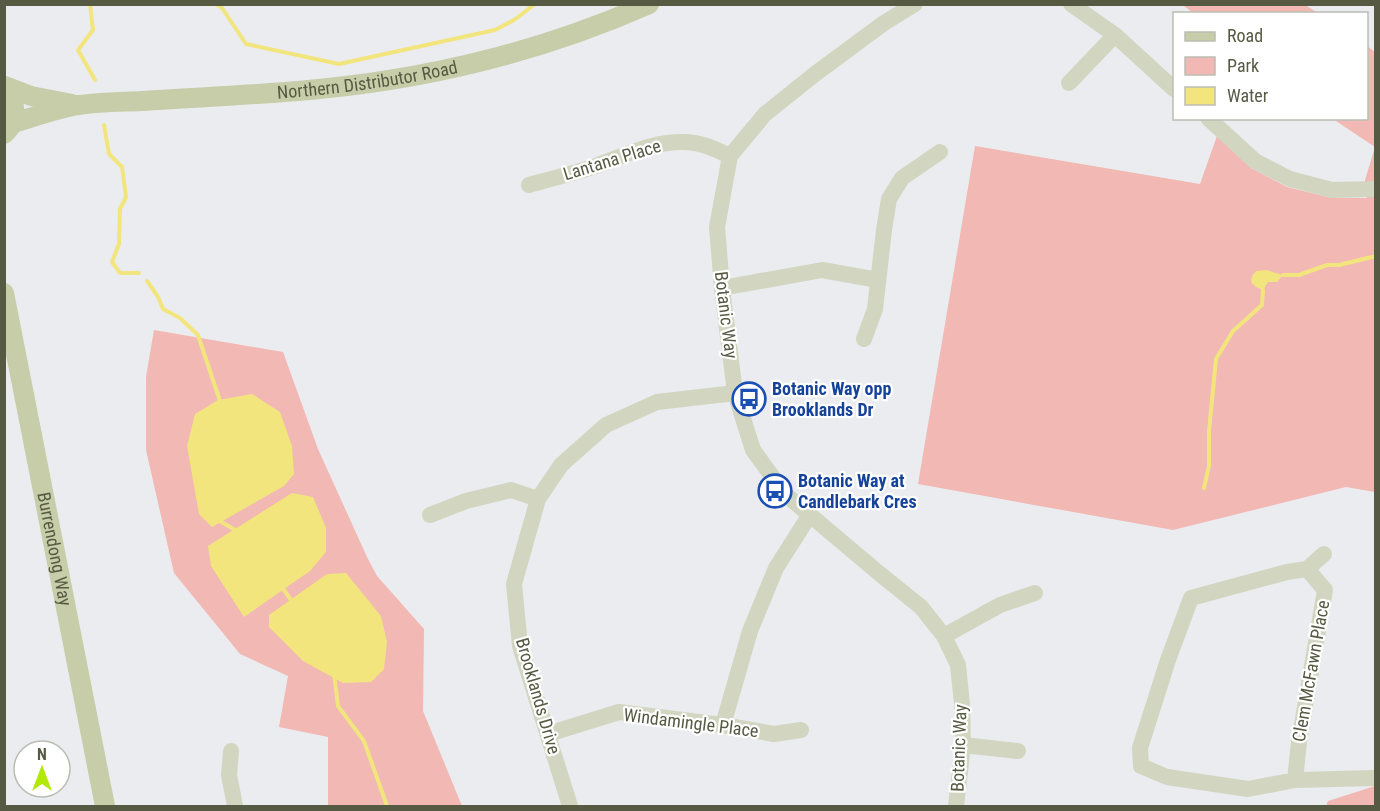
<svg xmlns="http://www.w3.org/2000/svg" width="1380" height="811" viewBox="0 0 1380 811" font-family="'Roboto Condensed',sans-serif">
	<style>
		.green { fill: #f1b8b4 }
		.water { fill: #f2e57e }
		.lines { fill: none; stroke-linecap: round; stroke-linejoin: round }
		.stream { stroke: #f2e57e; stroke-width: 4 }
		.minor { stroke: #d2d5c0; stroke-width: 16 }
		.major { stroke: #c7cda8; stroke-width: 20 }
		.labels { text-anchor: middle; stroke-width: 4.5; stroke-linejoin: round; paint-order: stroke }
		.street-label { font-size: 18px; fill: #565a43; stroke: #fff }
		.transit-label { font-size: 18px; font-weight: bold; fill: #164399; stroke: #fff; text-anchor: start }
	</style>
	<rect width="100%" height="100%" fill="#ebecef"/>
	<path class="green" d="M1183,5H1305L1318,13H1193Z
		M1367,46L1375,52V492L1346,487L1173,530L918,484L975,146L1200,184L1217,136L1251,168L1287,187L1332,198H1367L1365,180L1375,147L1333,119L1366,118Z
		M154,330L283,352L318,449L367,557L377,576L424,629L423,711L462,806H328V737L279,727L288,676L240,654L174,573L146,450V377Z
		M1375,786V806H1326L1328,801Z"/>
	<path class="water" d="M1266,270L1283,275L1277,282H1268L1263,290L1256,287L1251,282L1252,276L1256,271Z
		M252,394L280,412L292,446L294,474L284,486L212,527L199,514L187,446L195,414L218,400Z
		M292,493L313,497L326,528V552L310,571L244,617L211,566L208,546Z
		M346,573L381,616L387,642L384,669L371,682L343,683L303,661L269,627V615L327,574Z"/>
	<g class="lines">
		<path class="stream" d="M90,4L93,30L78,50L95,80
			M216,4L222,8L246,44L339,64L495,30L514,20L535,4
			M104,125L109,154L122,167L126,197L120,209L119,244L112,262L120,273H139
			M1283,275H1299L1327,265H1339L1376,256
			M147,281L158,297L163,309L180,318L198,335L221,404
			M1204,488L1209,466V431L1216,359L1233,331L1262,305L1263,290
			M218,520L237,531
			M282,587L293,603
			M334,673L338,706L364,741L387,806"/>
		<path class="minor" d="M915,4L884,23L815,74L765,114L730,156L717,227L722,288L735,393L753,450L785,494L880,574L921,607L944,636L958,665L962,704L963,745L956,806
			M1071,4L1115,35L1174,89
			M1069,83L1115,35
			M1208,118L1255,161L1290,179L1332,190L1376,189
			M529,185C551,179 574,173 596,166C628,154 660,138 695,143C708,145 719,151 730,156
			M722,288L822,270L878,280
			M864,339L875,309L884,230L889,199L902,178L940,152
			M430,515L466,501L511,490L538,499
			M1307,569L1324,554
			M944,636L1000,605L1035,593
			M723,725L750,631L776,568L809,516
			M548,734L619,712L723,725L774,734L801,730
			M963,745L1018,751
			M231,751L229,775L235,806
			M1295,780L1299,742L1325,590L1307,569L1287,572L1191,598L1168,660L1140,748L1141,766L1167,777L1248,789L1295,780L1376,778
			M570,806L520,646L514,584L538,499L561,465L606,425L657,402L735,393"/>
		<g class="major">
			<path d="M4,86C16,101 20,120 4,134"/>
			<path d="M5,86L31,96L72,104"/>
			<path id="s1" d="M13,123C34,117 57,108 79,105C99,102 121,102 142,101C201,97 261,95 319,89C432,78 545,50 649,4"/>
			<path id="s2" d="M4,293L105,806"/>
		</g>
	</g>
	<defs>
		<g id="bus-ring" transform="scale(1.725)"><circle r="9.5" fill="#fff" stroke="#1a4fb4" stroke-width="1.5"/><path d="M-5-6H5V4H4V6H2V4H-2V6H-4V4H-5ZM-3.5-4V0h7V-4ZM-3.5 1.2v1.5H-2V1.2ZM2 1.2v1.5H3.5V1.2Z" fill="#1a4fb4"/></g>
	</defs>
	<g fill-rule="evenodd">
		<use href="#bus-ring" x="749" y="399"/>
		<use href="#bus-ring" x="775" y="491"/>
	</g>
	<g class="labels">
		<g class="street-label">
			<text dy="6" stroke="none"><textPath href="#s1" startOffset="358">Northern Distributor Road</textPath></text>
			<text transform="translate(612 160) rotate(-17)" y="6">Lantana Place</text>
			<text transform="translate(726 315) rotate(83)" y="6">Botanic Way</text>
			<text dy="6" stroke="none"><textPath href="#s2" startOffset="261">Burrendong Way</textPath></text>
			<text transform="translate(1311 671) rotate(-80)" y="6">Clem McFawn Place</text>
			<text transform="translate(538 696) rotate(74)" y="6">Brooklands Drive</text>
			<text transform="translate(691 723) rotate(7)" y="6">Windamingle Place</text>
			<text transform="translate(959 748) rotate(-88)" y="6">Botanic Way</text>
		</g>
		<g class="transit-label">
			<text x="772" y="395">Botanic Way opp<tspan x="772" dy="21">Brooklands Dr</tspan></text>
			<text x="798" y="487">Botanic Way at<tspan x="798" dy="21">Candlebark Cres</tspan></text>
		</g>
	</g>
	<rect width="1380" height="811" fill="none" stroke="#565a43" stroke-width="12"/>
	<rect x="1173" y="12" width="195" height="108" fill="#ffffff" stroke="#bbbdb4" stroke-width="1.5"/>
	<rect x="1185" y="32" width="30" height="9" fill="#c7cda8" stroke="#bbbdb4" stroke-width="1.5"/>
	<text x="1227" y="42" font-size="18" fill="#565a43">Road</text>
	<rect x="1185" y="57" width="30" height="18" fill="#f1b8b4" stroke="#bbbdb4" stroke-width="1.5"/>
	<text x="1227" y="72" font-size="18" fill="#565a43">Park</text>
	<rect x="1185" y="87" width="30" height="18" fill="#f2e57e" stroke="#bbbdb4" stroke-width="1.5"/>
	<text x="1227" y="102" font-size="18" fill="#565a43">Water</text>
	<g transform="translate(42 769)"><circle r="28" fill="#ffffff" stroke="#bbbdb4" stroke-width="1.5"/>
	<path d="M0-4.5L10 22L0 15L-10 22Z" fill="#b3e80b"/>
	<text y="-9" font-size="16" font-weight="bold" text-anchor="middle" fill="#565a43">N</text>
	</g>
</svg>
